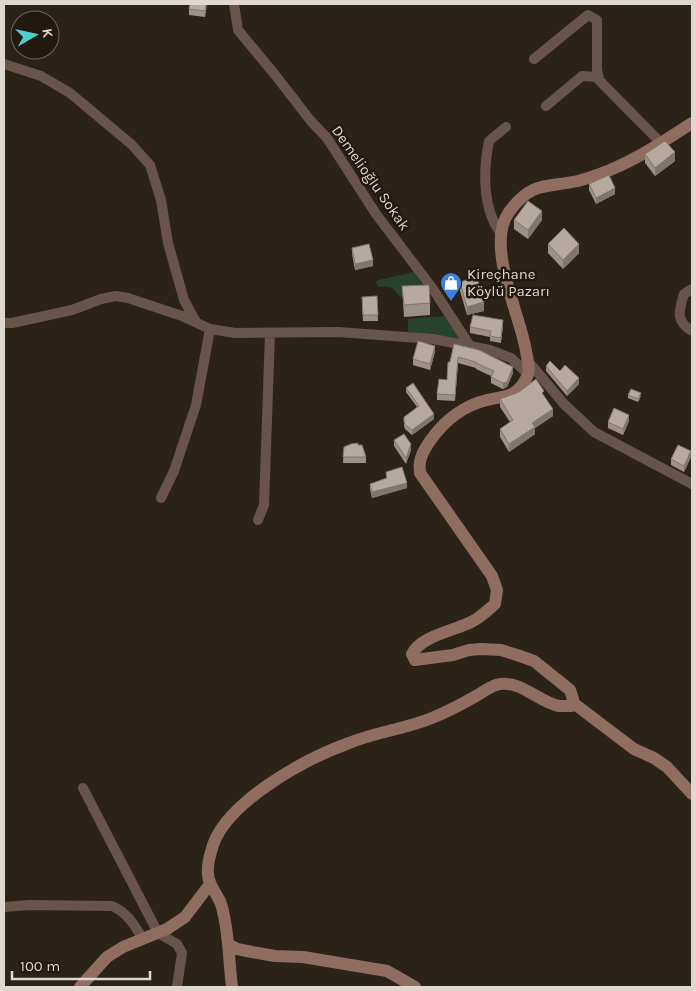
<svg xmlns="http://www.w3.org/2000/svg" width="696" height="991" viewBox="0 0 696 991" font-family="Karla,sans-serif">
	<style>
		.green { fill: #26432f }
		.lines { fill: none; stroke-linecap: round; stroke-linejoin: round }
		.street { stroke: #69544a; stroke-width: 10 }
		.secondary { stroke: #8f6e5f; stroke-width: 12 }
		.wall { fill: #9d9187 }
		.shaded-wall { fill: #7f766e }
		.building { fill: #b6a99d; stroke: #7f766e }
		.labels { text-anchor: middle; stroke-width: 5; stroke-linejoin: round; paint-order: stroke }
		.street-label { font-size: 15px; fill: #ded8d1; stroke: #22190f }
		.poi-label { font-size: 15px; fill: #ded8d1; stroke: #22190f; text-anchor: start }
	</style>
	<rect width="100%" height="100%" fill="#2c2318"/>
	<path class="green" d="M414,272L427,291L400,297C394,288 390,285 379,287L375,281Z
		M445,316L463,342L408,332V319Z"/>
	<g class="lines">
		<path class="street" d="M234,4L238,30L276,76L310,120L327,138L376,214L433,289L470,346
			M534,59L588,15L597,20V69L599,80L661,143
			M4,64L41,76L70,93L131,144L150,165L161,200L168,243L184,300L196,322
			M546,106L582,76L599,77
			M502,235C482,210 483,171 489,141L506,127
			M692,289L684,294C679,311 675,321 692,331
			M4,323H12L72,310L101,299L116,296L128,298L182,316L210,329L235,333L338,332L433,339L490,350L511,358L528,374
			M528,361L564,404L594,432L692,484
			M161,498L174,471L196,405L210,329
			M258,520L264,505L270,333
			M83,788L158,933L177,944L182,953L177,987
			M4,907L29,905L112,906C128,913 134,925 143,939"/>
		<path class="secondary" d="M572,702L634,749L654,758L667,767L692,794
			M228,944L237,949L252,952L275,956L303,957L387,971L415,987
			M80,987L107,957L123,947L167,929L185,917L210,884
			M232,987C229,963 229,939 224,916C221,899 218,899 211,885C206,876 208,862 211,852C221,804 305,759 349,743C376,732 405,729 432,718C447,712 462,704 476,696C482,693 489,687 496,685C519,678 538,702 559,706C563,706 567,706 571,706L573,699L570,690L534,661L517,655L501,650L481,649L469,650L453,655L415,660L412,654C422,635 455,631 473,621C481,617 488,610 495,604L497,590L492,576L420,473C420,469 419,465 420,462C421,454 426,447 430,441C444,421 462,406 487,400C502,396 512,399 523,384C524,381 528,377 528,374C530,367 527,358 526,351C520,314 485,245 509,212C532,181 545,188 578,181C589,178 600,174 610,170C639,158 666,140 692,123"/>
	</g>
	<path class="wall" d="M207,4L205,17L189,15V9Z
		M645,154L675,161L655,176L645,163Z
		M589,184L615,194L596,204L589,190Z
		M514,220H542L528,239L514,229Z
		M548,244L579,253L563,269L548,253Z
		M352,248L373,266L355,270L352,254Z
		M460,282L484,311L467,315L460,291Z
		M402,286L430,303V315L404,317Z
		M377,296L378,321H363L362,303Z
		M503,326L501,343L490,341V337L470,333V327Z
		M454,344L513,373L507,387L503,389L491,383V376L476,369V368L458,363L455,401L437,400V394L447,380L450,362Z
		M435,352L430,370L413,365V359Z
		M546,366L560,371L579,384L567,396L546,371Z
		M406,388L434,419L412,435L405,429L404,426V421L417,407L406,392Z
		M628,395L641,396L638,402L628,398Z
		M544,396L553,416L535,428V434L509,452L500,437V429L510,422L500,407V399Z
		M629,421L623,435L608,428V422Z
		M394,440L411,450L406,464L394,446Z
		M358,445L366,457V463H343L344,447Z
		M691,457L684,472L671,465V459Z
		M386,472L407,488L372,498L370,489V484L386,479Z"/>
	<path class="shaded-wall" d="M675,152V161L655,176V168Z
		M615,188V194L596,204V198Z
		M542,211V220L528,239V230Z
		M579,244V253L563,269V260Z
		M373,260V266L355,270V264Z
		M484,302V311L467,315V307Z
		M435,346V352L430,370V364Z
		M513,367V373L507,387L503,389V383Z
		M579,378V384L567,396V391Z
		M553,409V416L535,428V434L509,452V444L532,423Z
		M434,414V419L412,435V430Z
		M629,415V421L623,435V429Z
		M411,444V450L406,464V458Z
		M691,451V457L684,472V466Z
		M407,483V488L372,498V492Z"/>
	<path class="building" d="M190,4H206L205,11L189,9Z
		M665,141L675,152L655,168L645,154Z
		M609,175L615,188L596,198L589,184Z
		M528,201L542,211L528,230L514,220Z
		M564,228L579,244L563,260L548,244Z
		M369,244L373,260L355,264L352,248Z
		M477,277L484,302L467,307L460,282Z
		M429,285L430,303L404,305L402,286Z
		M377,296L378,315H363L362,297Z
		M473,315L503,320L501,338L490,336L491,331L470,327Z
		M418,341L435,346L430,364L413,359Z
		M454,344L479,350L513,367L507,382L503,383L491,377L494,371L476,363V362L458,357L455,395L437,394L439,379L447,380L448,362H450Z
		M550,361L560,371L565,365L579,378L567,391L546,366Z
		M536,379L544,391L542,393L553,409L532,423L535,427L509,444L500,429L513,420L500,399L519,392Z
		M413,383L434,414L412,430L405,425L404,421V417L419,406L406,388Z
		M631,389L641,393L638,399L628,395Z
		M614,408L629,415L623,429L608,422Z
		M404,434L411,444L406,458L394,440Z
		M358,443V445H362L366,457H343L344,447L351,444Z
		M678,445L691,451L684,466L671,459Z
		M402,467L407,483L372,492L370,484L387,478L386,472Z"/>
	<defs>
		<g id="shop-pin" transform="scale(1.125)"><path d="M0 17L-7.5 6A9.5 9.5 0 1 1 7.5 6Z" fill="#3f7fe0" stroke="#22190f"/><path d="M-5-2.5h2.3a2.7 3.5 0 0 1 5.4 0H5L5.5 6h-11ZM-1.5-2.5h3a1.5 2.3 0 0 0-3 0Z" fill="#fff"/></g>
	</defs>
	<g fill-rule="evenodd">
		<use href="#shop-pin" x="451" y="283"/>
	</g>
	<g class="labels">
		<g class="street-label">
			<text transform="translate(371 178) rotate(55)" y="5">Demelioğlu Sokak</text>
		</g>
		<g class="poi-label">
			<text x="467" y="279">Kireçhane<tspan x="467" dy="17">Köylü Pazarı</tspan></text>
		</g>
	</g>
	<rect width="696" height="991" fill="none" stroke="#ded8d1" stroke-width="10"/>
	<g transform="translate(35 35) rotate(81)"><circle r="24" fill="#22190f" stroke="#6d655d"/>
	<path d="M0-4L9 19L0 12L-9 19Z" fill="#52cdcd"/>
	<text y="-8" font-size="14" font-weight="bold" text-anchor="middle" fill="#ded8d1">K</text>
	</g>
	<path d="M12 971v8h138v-8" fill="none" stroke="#ded8d1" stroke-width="2.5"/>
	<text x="20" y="971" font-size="15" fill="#ded8d1" stroke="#22190f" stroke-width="4" paint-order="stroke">100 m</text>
</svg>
